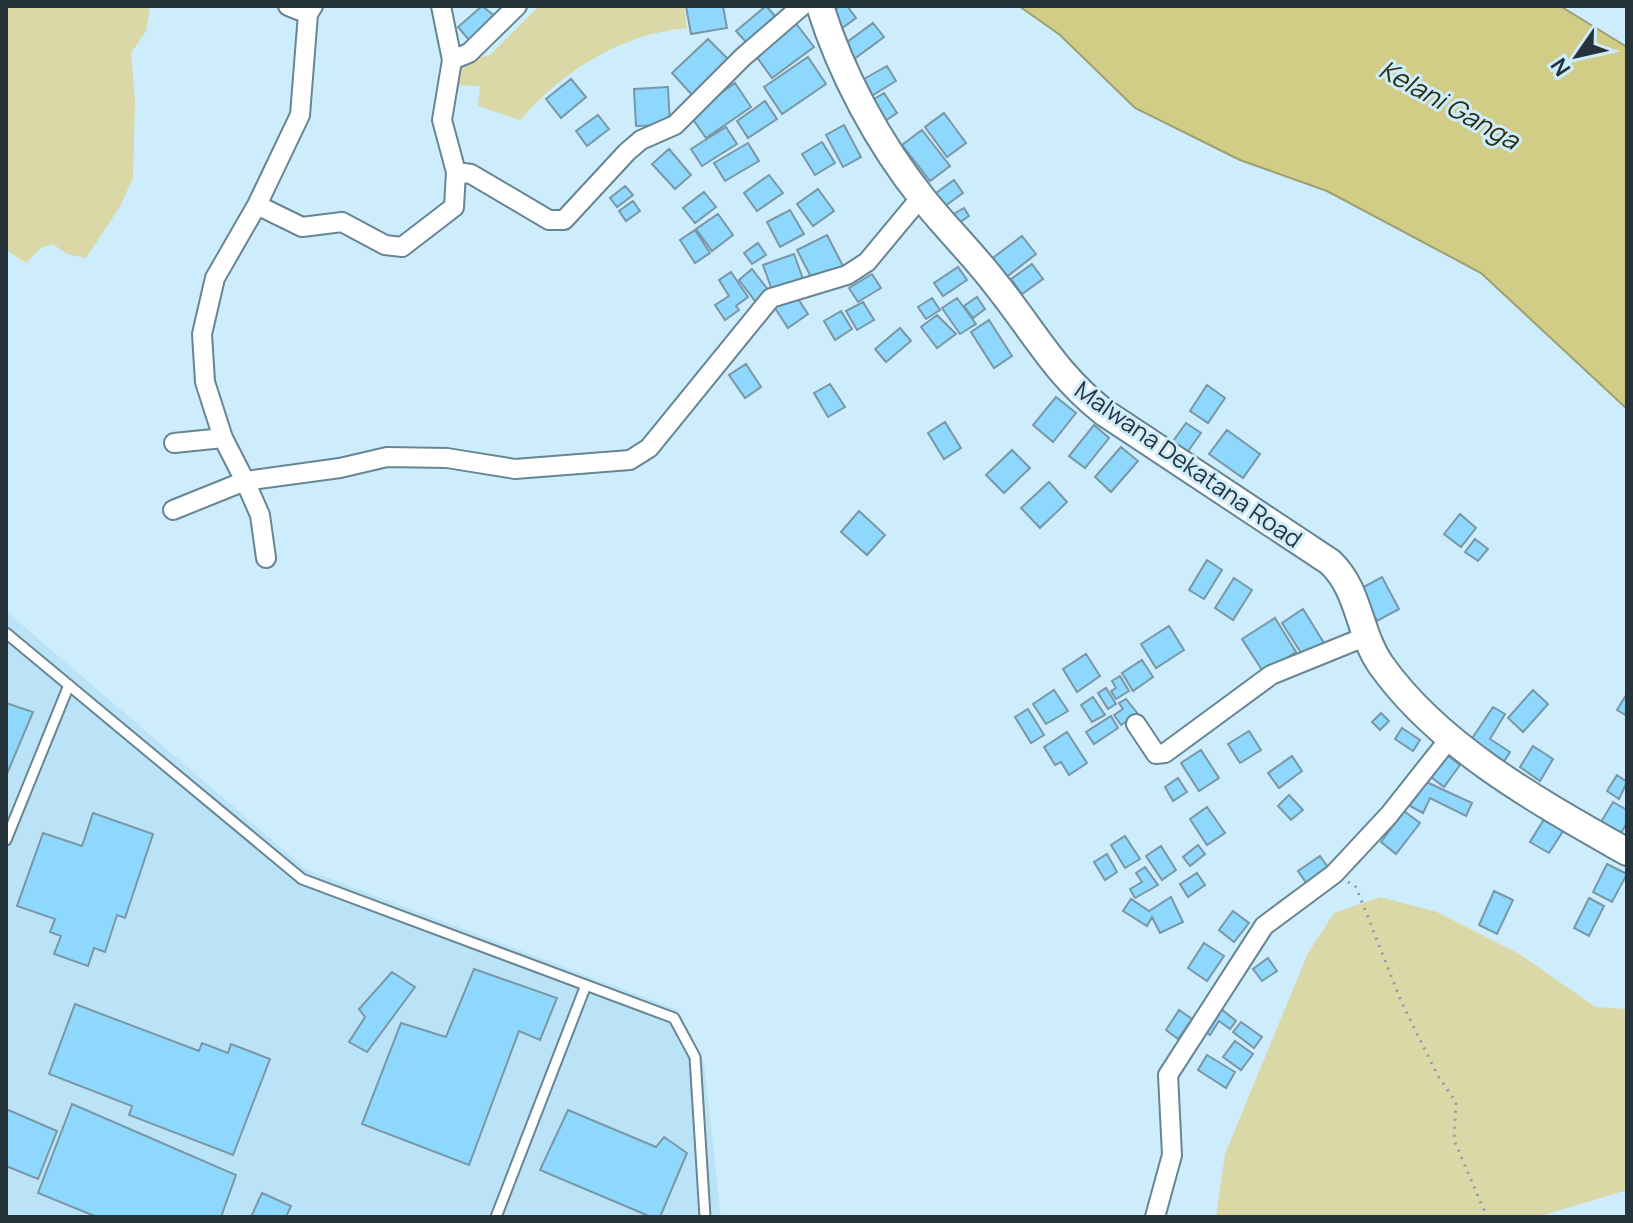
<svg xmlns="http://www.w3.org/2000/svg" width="1633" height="1223" viewBox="0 0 1633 1223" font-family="Manrope,sans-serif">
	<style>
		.built { fill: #bbe3f8 }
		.green { fill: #dad8a6 }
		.water { fill: #d1cd87; stroke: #9e9f70; stroke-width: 2 }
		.building { fill: #8dd8fc; stroke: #7997a6; stroke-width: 2 }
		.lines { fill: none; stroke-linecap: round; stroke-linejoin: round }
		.service-casing { stroke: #678593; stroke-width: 13 }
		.minor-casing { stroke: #678593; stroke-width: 22 }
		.secondary-casing { stroke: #678593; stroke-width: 30 }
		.path { stroke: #879fab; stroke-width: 3; stroke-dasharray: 2 6; stroke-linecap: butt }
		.service { stroke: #fff; stroke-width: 9 }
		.minor { stroke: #fff; stroke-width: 18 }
		.secondary { stroke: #fff; stroke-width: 26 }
		.labels { text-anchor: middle; stroke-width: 6; stroke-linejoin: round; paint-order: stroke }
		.street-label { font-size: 24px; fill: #27333a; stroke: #cdedfd }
		.water-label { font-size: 26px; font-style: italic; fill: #2f2d0e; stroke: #cdedfd }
	</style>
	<rect width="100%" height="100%" fill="#cdedfd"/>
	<path class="built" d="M6,611L307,870L678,1010L704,1062L721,1217H6Z"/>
	<path class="green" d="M6,6H150L146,31L131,53L135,100L133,177L121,205L86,258L67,254L53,244L41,248L26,263L6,250Z
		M539,6H684L687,28C620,34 563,71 520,120L478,106L480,86L455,85L460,62L490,55Z
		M1380,897L1437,912L1521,955L1595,1007L1627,1009V1190L1537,1217H1216L1225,1154L1308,953L1334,913Z"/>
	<path class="water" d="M1019,6H1560L1627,47V409L1481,273L1327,191L1240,160L1135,108L1060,35Z"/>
	<path class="building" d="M482,6L496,17L469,40L458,27Z
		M686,6H723L727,28L691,34Z
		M766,6L777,18L747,43L736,31Z
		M840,6H847L856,18L841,29L830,13Z
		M795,22L814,47L772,78L753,52Z
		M873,23L884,37L850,62L839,48Z
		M708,39L731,62L694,97L672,73Z
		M808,57L826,84L782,114L764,87Z
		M887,66L896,81L865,100L855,84Z
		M571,79L586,97L561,118L546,99Z
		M735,83L751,107L706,138L690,115Z
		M668,87L670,125L636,126L634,89Z
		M884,93L897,113L882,123L869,102Z
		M765,101L777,119L748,138L737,121Z
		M944,113L966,143L947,157L925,127Z
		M598,115L609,129L587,146L576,131Z
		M844,125L861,157L843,167L826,135Z
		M726,127L737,144L702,166L691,149Z
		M922,130L950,166L930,181L902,145Z
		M822,142L835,163L815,175L802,154Z
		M748,143L759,161L725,181L714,163Z
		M669,149L691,175L675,189L652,164Z
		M769,175L783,193L757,211L744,193Z
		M954,180L963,193L945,206L936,193Z
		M625,186L633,195L617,207L610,198Z
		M818,189L834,211L813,226L797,204Z
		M704,192L716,207L695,223L683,208Z
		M633,201L640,211L626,221L619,211Z
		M964,208L969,216L956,225L950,216Z
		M790,210L804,234L780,247L767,222Z
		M718,214L733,235L712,251L696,229Z
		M695,230L710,253L695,263L680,240Z
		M827,235L843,266L813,281L797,250Z
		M1022,236L1036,254L1004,279L990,260Z
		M758,243L766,255L752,264L744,253Z
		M794,254L804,282L773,293L763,265Z
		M1032,264L1043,279L1022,294L1011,279Z
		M958,267L967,280L943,296L934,283Z
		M752,269L769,291L755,301L739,280Z
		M731,272L748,297L736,306L739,310L725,320L715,305L729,296L719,280Z
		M872,274L881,288L858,302L849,288Z
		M793,291L808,314L788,328L773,305Z
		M977,297L985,309L973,318L964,306Z
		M932,298L940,310L926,319L918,307Z
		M957,298L976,324L960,334L942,308Z
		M863,302L874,320L857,330L846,311Z
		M841,311L852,329L835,340L824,321Z
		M937,315L956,334L937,348L921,327Z
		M989,320L1012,356L994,368L971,332Z
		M900,328L911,341L886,362L875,349Z
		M746,364L761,387L745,398L729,375Z
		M830,384L845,407L828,417L814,393Z
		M1207,385L1225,398L1208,423L1190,411Z
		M1056,397L1076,413L1053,442L1033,425Z
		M945,422L961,448L944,459L928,433Z
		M1186,423L1201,433L1186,454L1171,444Z
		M1094,425L1109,438L1085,468L1069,456Z
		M1227,430L1260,454L1243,478L1209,454Z
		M1121,447L1138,461L1111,492L1095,477Z
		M1012,450L1030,468L1004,493L986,475Z
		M1049,482L1067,502L1040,528L1021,508Z
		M859,511L885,535L867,555L841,532Z
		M1460,514L1476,528L1461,547L1444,534Z
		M1475,539L1488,549L1478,561L1465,552Z
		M1207,560L1222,570L1204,599L1189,590Z
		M1382,577L1399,609L1377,621L1360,589Z
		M1234,578L1252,590L1233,620L1215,608Z
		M1303,609L1324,643L1303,656L1282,623Z
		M1275,618L1296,652L1264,673L1242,639Z
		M1169,626L1184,650L1156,668L1141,644Z
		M1086,654L1100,676L1077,692L1063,669Z
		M1142,660L1153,677L1133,691L1122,673Z
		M1120,676L1129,691L1116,699L1111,691L1116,688L1112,681Z
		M1106,688L1116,704L1108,709L1098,693Z
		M1054,690L1068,711L1046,724L1033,704Z
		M1533,690L1548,704L1523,732L1508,718Z
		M1626,695L1627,696V716L1617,710Z
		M1093,697L1105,715L1092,722L1081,705Z
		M1126,699L1138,714L1121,725L1114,715L1123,709L1119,703Z
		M6,703L33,712L6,776Z
		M1493,707L1505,714L1490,739L1510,752L1502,765L1469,743Z
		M1028,709L1044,735L1031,743L1015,717Z
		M1381,713L1389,721L1380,730L1372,722Z
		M1111,716L1118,728L1094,744L1086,732Z
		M1402,728L1420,740L1413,751L1395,739Z
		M1249,731L1261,750L1240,763L1228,744Z
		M1067,732L1087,763L1069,775L1061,762L1055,765L1044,747Z
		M1533,746L1553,759L1540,781L1520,767Z
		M1201,750L1219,778L1199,791L1181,763Z
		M1447,755L1460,765L1444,787L1431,777Z
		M1292,756L1302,771L1279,788L1268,773Z
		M1617,775L1627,782L1619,799L1607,791Z
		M1178,778L1187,792L1173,801L1165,787Z
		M1422,780L1472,803L1466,816L1430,798L1423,813L1410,806Z
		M1289,795L1303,810L1291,820L1278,806Z
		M1613,802L1627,810V823L1621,833L1601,822Z
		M1207,807L1225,833L1207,845L1190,819Z
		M1404,811L1420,823L1396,854L1381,842Z
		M93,813L153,834L125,918L117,915L105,952L94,948L88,966L54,954L61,936L50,932L55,919L17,906L43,833L82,846Z
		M1546,816L1565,828L1549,853L1530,842Z
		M1125,836L1140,859L1125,868L1111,845Z
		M1198,845L1205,854L1190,866L1183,857Z
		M1161,846L1176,870L1162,880L1146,856Z
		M1107,854L1117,872L1105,880L1094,862Z
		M1320,856L1329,869L1307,884L1298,871Z
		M1607,864L1627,874L1612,902L1593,892Z
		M1145,867L1158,885L1135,898L1130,889L1142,882L1136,873Z
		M1197,873L1205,885L1188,897L1180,884Z
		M1494,891L1513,900L1497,934L1479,925Z
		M1171,897L1183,922L1160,933L1152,917L1147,926L1123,911L1131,899L1149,911Z
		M1589,898L1604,906L1589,936L1574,928Z
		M1233,911L1249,923L1234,942L1219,930Z
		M1204,943L1224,956L1207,981L1188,968Z
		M1268,958L1277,971L1262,981L1253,969Z
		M474,969L557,998L540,1040L519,1031L469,1165L362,1124L401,1023L446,1037Z
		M392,972L415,987L367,1052L349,1042L365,1017L359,1009Z
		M75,1004L199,1051L202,1043L228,1053L231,1044L270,1059L233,1155L129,1115L132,1106L49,1074Z
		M1220,1008L1236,1021L1230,1029L1219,1021L1210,1035L1204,1031Z
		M1179,1010L1192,1019L1178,1039L1166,1030Z
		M1241,1022L1262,1037L1254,1048L1233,1032Z
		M1235,1041L1253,1054L1241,1070L1223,1057Z
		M1207,1055L1235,1072L1226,1088L1198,1070Z
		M72,1104L236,1175L221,1217H97L38,1193Z
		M6,1109L57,1131L38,1179L6,1166Z
		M568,1110L656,1147L664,1137L687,1153L660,1217H651L540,1170Z
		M262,1193L291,1206L286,1217H251Z"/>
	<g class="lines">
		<g class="service-casing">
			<path id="service" d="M6,633L302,879L674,1018L695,1057L705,1217
				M6,840L69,685
				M496,1217L586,985"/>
		</g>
		<g class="minor-casing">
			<path id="minor" d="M288,6L308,14
				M313,6L308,14L300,115L257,205L215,278L202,334L205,382L223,438L245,481L340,468L387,457L447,458L515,469L630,460L649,448L771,298L847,275L867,262L921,197
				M452,60L469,53L517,6
				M456,172L471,174L549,220H564L627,152L641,140L675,125L743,57L802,6
				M257,205L302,227L342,222L385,245L402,247L454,207L456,172L442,120L452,60L441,6
				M174,443L223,438
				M173,510L245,481L260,515L266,558
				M1136,724L1156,754L1165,753L1271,675L1367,636
				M1155,1217L1172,1155L1168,1075L1264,926L1334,874L1389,815L1450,738"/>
		</g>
		<g class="secondary-casing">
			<path id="secondary" d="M820,6C841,74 879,144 923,199C946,228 973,254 995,283C1034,331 1054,373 1105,413L1330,562C1360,590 1358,632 1381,665C1440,748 1541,803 1627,852"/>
		</g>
		<path class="path" d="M1348,882L1356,887L1401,1001L1438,1076L1456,1102L1454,1140L1487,1217"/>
		<use href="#service" class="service"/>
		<use href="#minor" class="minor"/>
		<use href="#secondary" class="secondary"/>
	</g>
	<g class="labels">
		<g class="street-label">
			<text transform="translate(1188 465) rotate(35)" y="8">Malwana Dekatana Road</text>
		</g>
		<g class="water-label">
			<text transform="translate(1449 105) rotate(29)" y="9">Kelani Ganga</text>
		</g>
	</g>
	<rect width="1633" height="1223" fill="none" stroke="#27333a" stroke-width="16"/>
	<g transform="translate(1577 56) rotate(236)" stroke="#cdedfd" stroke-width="6" paint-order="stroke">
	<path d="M0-6L14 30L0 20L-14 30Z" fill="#27333a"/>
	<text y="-12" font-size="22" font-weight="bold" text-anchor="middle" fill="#27333a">N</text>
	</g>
</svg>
